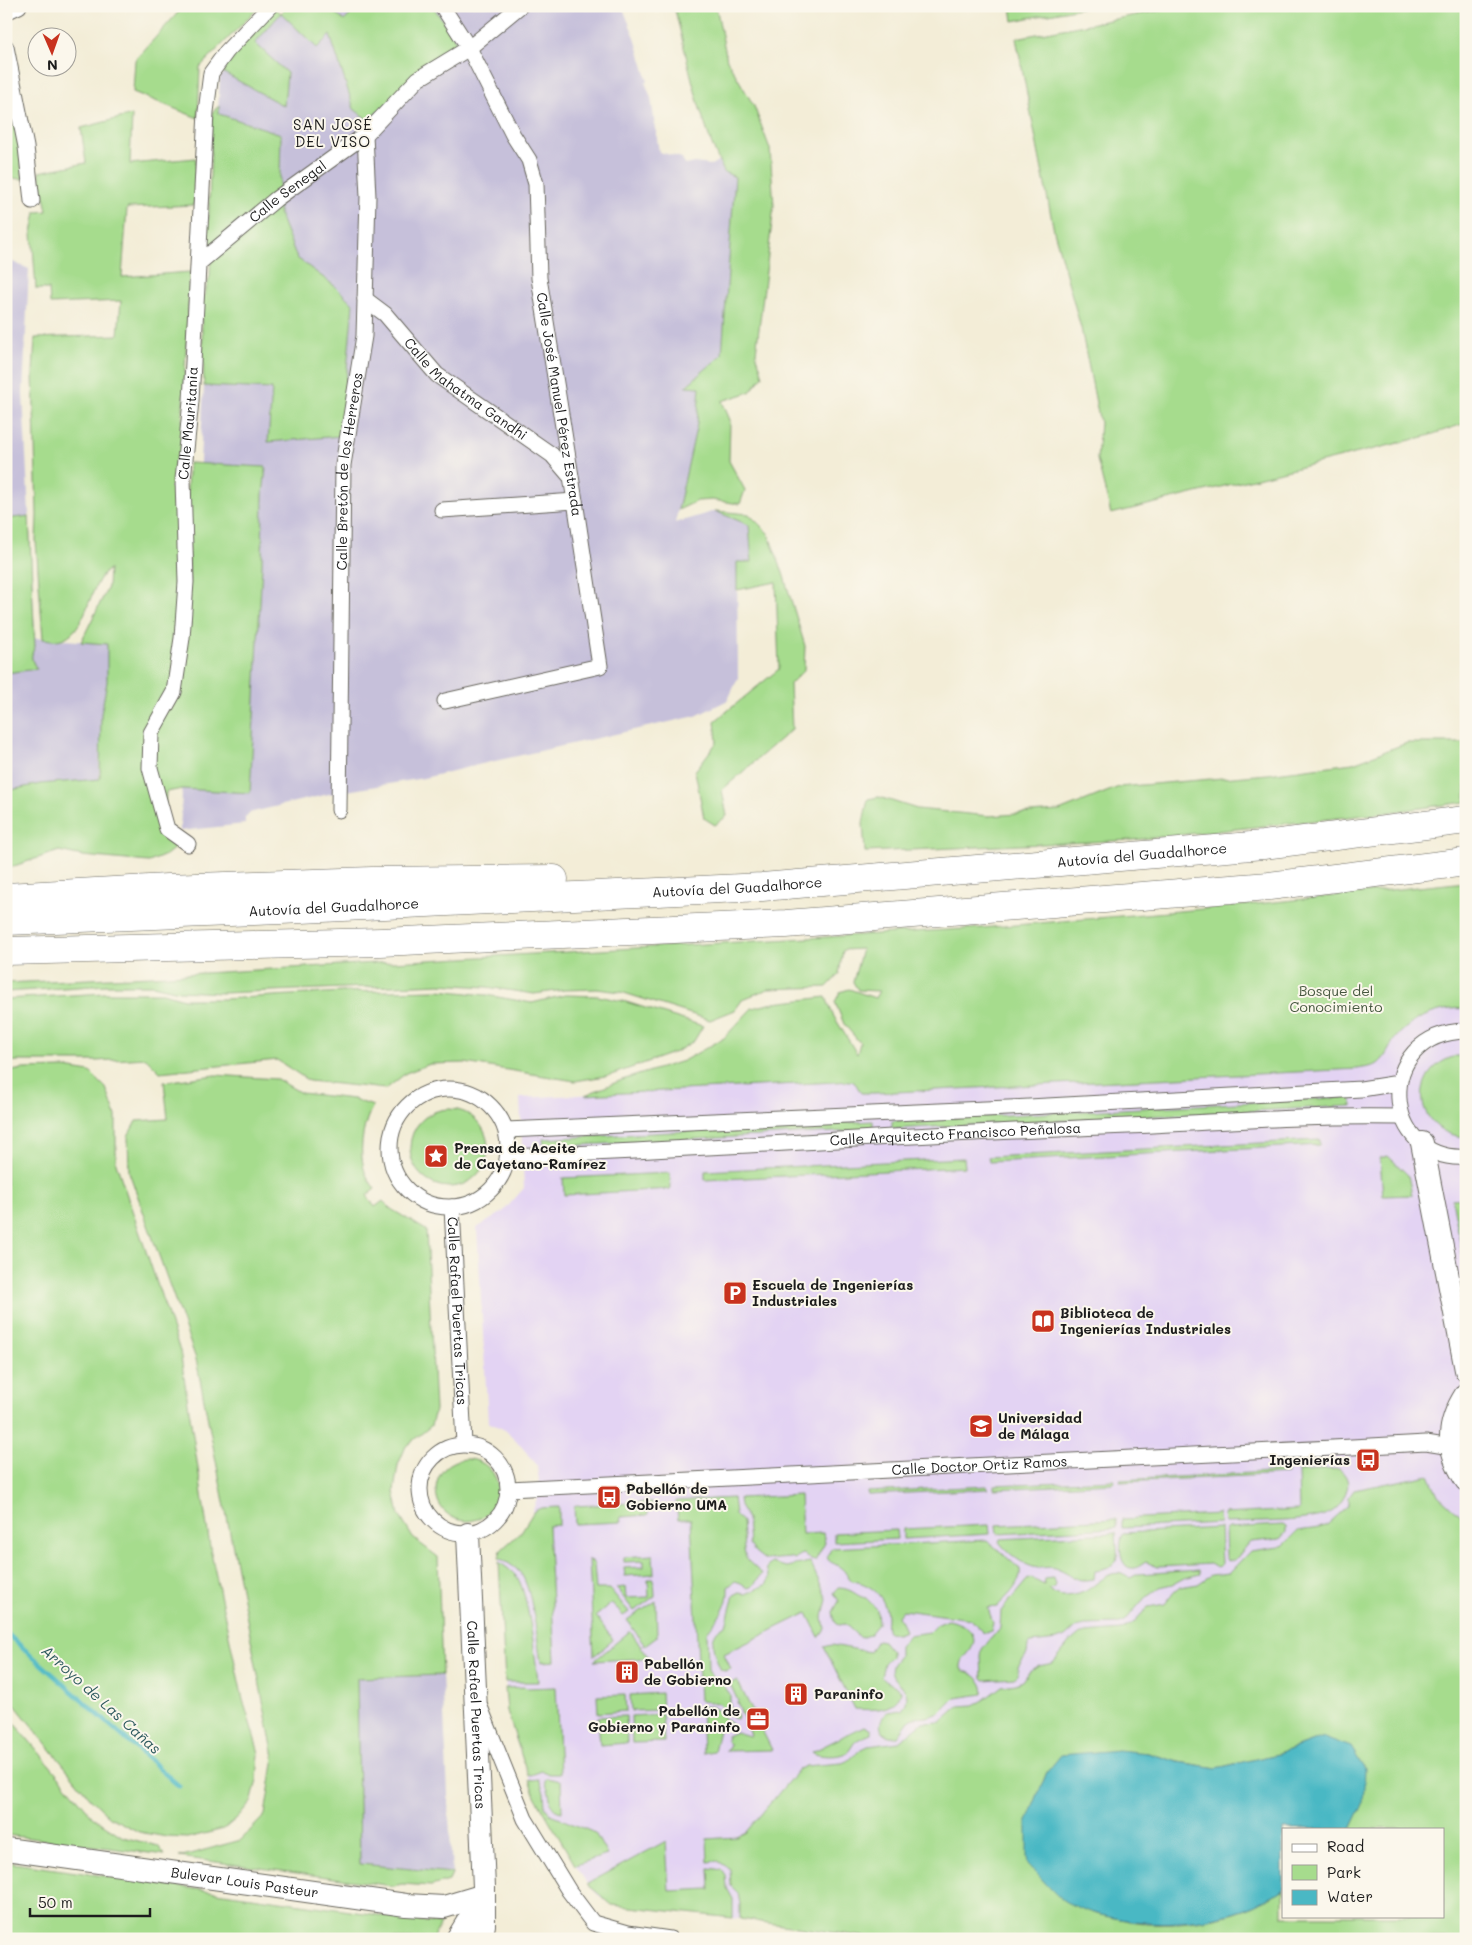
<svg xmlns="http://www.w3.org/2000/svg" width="1472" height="1945" viewBox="0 0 1472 1945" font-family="Mali,sans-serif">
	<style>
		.built { fill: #e3d3f3; fill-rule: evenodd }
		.industrial { fill: #c6c0da }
		.green { fill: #a6dc8d; stroke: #617c54; fill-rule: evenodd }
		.water { fill: #4ab8c4; stroke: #336a70 }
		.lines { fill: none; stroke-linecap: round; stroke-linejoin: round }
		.stream { stroke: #4ab8c4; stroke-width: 5 }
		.street-casing { stroke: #67655d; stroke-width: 17 }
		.secondary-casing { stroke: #67655d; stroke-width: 24 }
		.highway-casing { stroke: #67655d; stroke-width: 29 }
		.street { stroke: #fff; stroke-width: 15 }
		.secondary { stroke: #fff; stroke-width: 22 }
		.highway { stroke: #fff; stroke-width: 28 }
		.labels { text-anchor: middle; stroke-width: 4; stroke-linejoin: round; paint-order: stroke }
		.street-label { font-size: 14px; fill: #1c1c1c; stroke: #fbf7ec }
		.park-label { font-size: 14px; fill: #45563e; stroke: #fbf7ec }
		.poi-label { font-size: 14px; font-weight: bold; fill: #1c1c1c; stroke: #fbf7ec; text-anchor: start }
		.neighbourhood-label { font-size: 15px; letter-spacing: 1px; fill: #1c1c1c; stroke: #fbf7ec }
		.water-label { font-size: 15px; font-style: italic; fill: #2e5a5f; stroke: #fbf7ec }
	</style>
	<rect width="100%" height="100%" fill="#fbf7ec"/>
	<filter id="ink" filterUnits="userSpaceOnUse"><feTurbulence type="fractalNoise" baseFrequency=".02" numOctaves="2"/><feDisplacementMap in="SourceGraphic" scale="10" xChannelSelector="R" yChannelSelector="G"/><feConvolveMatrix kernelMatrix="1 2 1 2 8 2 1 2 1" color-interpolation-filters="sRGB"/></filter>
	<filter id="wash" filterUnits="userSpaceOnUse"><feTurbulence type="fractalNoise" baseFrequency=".0096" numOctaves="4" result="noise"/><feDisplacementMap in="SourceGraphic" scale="20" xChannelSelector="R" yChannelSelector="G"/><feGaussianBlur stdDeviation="1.12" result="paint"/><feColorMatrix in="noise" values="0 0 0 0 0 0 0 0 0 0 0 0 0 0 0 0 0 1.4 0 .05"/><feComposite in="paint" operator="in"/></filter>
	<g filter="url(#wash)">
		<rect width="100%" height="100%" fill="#f3edd7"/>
		<path class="built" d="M1466,910V1939H881L740,1919L612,1905L598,1895L587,1884L535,1796L517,1744L507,1711L499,1558L501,1550L521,1532L530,1518L540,1490L537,1465L515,1439L505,1430L488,1422L477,1228L503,1212L524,1188L520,1098L854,1081L857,1055L867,1016ZM1283,1829H1443V1916H1283Z"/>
		<path class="industrial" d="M288,6H622L635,38L648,81L645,82L651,98L659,152L682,158L685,165L694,163L711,165L718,161L724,172L735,176L722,355L687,385L700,387L697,424L675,523L715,511L749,525L752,562H737L738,678L728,700L696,716L486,763L424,778L329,794L286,804L249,813L245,818V824L180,831L204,386L272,389L281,134L218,114L220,78L224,73L225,70Z
			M6,259L29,269L23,393L35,638L107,643V682L101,714L97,839L8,868V872H6Z
			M442,1675L452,1873L360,1864L357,1678Z"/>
		<path class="green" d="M184,6H260L200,67L198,118L133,92L135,60Z
			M288,6H328L344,21L359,6H433L457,43L368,120L354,109L330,35L317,48L281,13L255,43L287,73L284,106L224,73L222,65L275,8L281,13Z
			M674,6H716L727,60L754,106L770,149L774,206L756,353L763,376L750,392L722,401L730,420L729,461L745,490L740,504L712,500L697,501L678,510L697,424L700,387L686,386L722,355L735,177L724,172C699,121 688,61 674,6Z
			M1011,6H1090L1013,21Z
			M1183,6H1466V423L1427,436L1111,514L1097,459L1100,423L1081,328L1054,231L1016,38Z
			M6,79L19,145L23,179L6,178Z
			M219,106V114L281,134L279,213L297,258L336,287L353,304L341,436L268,442L272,389L204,386L201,306L210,276L211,244L208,241L212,112Z
			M132,115L130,164L196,158L194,205L127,208L122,277L190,272L177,523L181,531L182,590L173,677L170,688L169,712C179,698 180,678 182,661C185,632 189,603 189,574C190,537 184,500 189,463L266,467L263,495L262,565L250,793L183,789L166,792L163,831L176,847L166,855L149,862L83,856L59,851L8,868L6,856V791L40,784L100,779L101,714L107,682V644L81,642L108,587L109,569C87,584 89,634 58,640C54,641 47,639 43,639L36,541L37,515L33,373L35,338L118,335L121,301L50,304L49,289H36L32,233L36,212L47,211L39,172L86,163L81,128Z
			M715,511L749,514L768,533L783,573L805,646L804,670L790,684L792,729L722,790L727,816L715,825L704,818L695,771L717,742L715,721L779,669L776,582L737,590V562H752L749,525Z
			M29,516L35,647C30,656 31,660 37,669L6,673V519Z
			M1407,743H1466V802L1376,814L1133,840L865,852L863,823L868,799L879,797L917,809L989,816L1059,811L1119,787L1268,774L1353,763Z
			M1466,882V1009C1440,1006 1410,1019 1394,1040C1389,1048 1385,1060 1376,1065C1371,1067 1363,1068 1357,1069L875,1093H861L854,1081L585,1095L622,1080L683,1061L724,1038L752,1008L774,1003L826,997L833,1015L857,1054L860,1043L844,1024L835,1002L840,992L849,989L875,998L879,991L858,990L853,982L862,949L843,950L839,974L827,987L768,989L743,999L735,1010L710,1020L621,992L597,989L564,990L534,994L487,987L440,984L222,993L179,991L153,985H107L6,992V983L152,976L981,928L1237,906Z
			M439,990L486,995L532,1003L565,995L598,996L623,1001L703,1026L694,1041L676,1052L611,1075L575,1081L465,1063L430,1064L406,1073L386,1089L309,1081L277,1060L160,1072L146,1058L96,1061H18L6,1062V999L105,993H163L184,999H224L342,992Z
			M1456,1056H1466V1137C1414,1134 1406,1070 1456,1056Z
			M65,1068L90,1072L106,1088L116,1116V1163L180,1351L211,1553L243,1700L259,1753L257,1780L252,1800L238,1817L224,1829L187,1838L167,1837L139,1832L110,1817L91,1799L6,1694V1072L23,1069Z
			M215,1075L277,1079L301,1093L353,1099L373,1106C364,1121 359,1146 363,1164C364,1173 370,1182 375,1189L367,1195L375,1207L383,1201L391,1209L426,1230L435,1410L431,1426L406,1446L398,1465L394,1491L399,1515L413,1538L438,1557L442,1675L357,1678L360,1864L452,1873L449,1881L431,1886L402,1884L393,1886L179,1857L241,1840L265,1815L274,1757L196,1359L129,1172L128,1136L136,1121L168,1119L164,1082Z
			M1352,1097V1106L892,1129V1121Z
			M410 1148a39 39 0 1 1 78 0a39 39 0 1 1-78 0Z
			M873,1121V1130L544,1147L543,1139Z
			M1320,1140V1145L989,1162L988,1157Z
			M1388,1156L1408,1175L1412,1195L1383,1196L1380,1158Z
			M964,1158L965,1167L705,1180V1171Z
			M670,1173L671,1189L564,1195L563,1178Z
			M1466,1198V1273L1452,1199Z
			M436 1490a31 31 0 1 1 62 0a31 31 0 1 1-62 0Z
			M1339,1469C1347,1475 1350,1483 1346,1492C1343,1500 1339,1507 1333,1511C1316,1523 1248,1522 1225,1523L1224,1514L1299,1510L1298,1471Z
			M1288,1471V1474L1120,1482V1480Z
			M1429,1475L1438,1495L1466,1521V1939H881L740,1919V1904L738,1893L731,1886L730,1869L718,1861L708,1862L707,1839L736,1837L746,1832L799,1769L806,1766L842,1763L848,1761L860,1750L868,1746L899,1742L922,1723L941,1722L959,1706L974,1705L982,1701L1002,1686L1016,1684L1023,1681L1029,1672L1039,1666L1053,1663L1070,1642L1078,1635L1086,1633L1122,1630L1132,1624L1148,1607L1165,1604L1174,1592L1180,1587L1198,1584L1211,1575L1229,1573L1250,1551L1279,1547L1284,1545L1298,1531L1319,1528L1327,1525L1349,1505V1497L1354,1490ZM1324,1737L1363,1804L1351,1829H1443V1916H1283V1890C1246,1916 1191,1926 1146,1923C1130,1922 1113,1917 1096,1914L1037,1797L1047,1772L1148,1753L1178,1762L1217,1768L1278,1754Z
			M1114,1480V1483L994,1489V1485Z
			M987,1486L988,1489L868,1495L867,1492Z
			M800,1495L802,1534L823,1533L825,1543L815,1561L811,1560L804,1554L800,1555L795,1560L790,1558L765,1560L755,1552L749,1544L747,1519L740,1506L739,1498Z
			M733,1498L735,1514L742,1522L744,1550L747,1560L762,1574L753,1586L748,1588L741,1583L735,1581L728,1587C729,1607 719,1617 707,1632L708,1669L712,1676L721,1682L730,1694V1707L738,1715L737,1719L732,1718L717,1703L700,1701L691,1519H678L676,1501Z
			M653,1502L647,1515L620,1517L621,1522L575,1524L574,1506Z
			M559,1507V1525L548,1526L555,1661L541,1662C537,1640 533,1596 523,1577C518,1568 508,1563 499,1558L501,1550L521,1532L534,1511L541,1508Z
			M1219,1514L1220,1523L1122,1528V1519Z
			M1116,1519V1528L997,1534L996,1525Z
			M989,1525L990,1534L903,1539V1529Z
			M1283,1525L1286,1527V1532L1280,1539L1250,1542L1235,1560L1228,1562L1226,1557L1225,1530L1228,1528Z
			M1220,1528L1222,1563L1220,1566L1215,1567L1210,1564L1158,1567L1146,1562C1140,1565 1138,1569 1131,1568C1119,1567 1118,1540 1124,1533Z
			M896,1530L897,1539L834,1542V1533Z
			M1116,1533C1117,1556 1123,1568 1095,1571L1094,1579C1074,1583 1073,1575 1057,1569C1051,1566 1044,1568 1038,1568C1023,1566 1008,1553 999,1542L1000,1539Z
			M987,1540L1020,1569C1022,1585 1006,1597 997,1607L988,1608L993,1623L991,1631L987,1633L982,1632L971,1619L903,1610L898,1616L905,1631L897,1634L889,1633C885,1627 887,1623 887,1617C886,1597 871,1583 852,1581C848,1577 845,1571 841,1568C833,1561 821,1563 832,1548Z
			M653,1555L654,1574L625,1576L624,1568L644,1567V1561L624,1562V1557Z
			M589,1559L594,1564L596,1589H610L629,1612L623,1616L612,1603L596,1616L613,1640L594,1656Z
			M499,1562C505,1566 512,1571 517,1577C528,1592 536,1661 538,1682H505Z
			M810,1562L827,1599L823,1617L825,1629L819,1637L807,1613L724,1654L731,1669L725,1671L721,1670C713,1654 706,1633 726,1625L734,1595L738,1593L746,1594L767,1584L769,1577L766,1568L772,1563L786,1567Z
			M1199,1570L1200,1574L1184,1578L1173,1584L1160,1587L1142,1601L1125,1621L1117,1624L1084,1625L1076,1627L1065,1637L1057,1640L1031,1643L1028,1645L1027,1654L1018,1667V1675L1014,1678L984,1680L982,1678L981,1656L982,1649L1000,1628L1001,1611L1027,1580L1031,1578L1044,1585L1045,1579L1053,1578L1055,1585L1053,1588L1048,1589C1054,1594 1059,1596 1066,1596C1074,1595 1082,1594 1089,1589C1102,1580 1113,1566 1130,1578L1138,1574Z
			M648,1579H654L655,1596L634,1611L616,1588L625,1587L626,1598L649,1597Z
			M838,1588C853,1588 856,1597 866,1598L877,1609L878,1624L869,1635L860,1638L845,1624L839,1625L835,1622L833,1612L839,1601L834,1593Z
			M656,1601L657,1637L645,1646L627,1620Z
			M948,1620C959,1622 978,1630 973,1645C970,1655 960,1657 961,1669L964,1671C974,1673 986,1683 983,1694L955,1698L940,1713L927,1717L914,1718L909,1721L898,1736C880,1739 875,1724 887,1712L902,1710C919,1687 886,1682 892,1666C893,1662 897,1659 899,1656V1646L909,1635L929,1632L936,1625Z
			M630,1631L649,1658L594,1661Z
			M877,1640L883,1641L891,1651V1657L884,1664L881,1676C887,1685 895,1683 901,1691C897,1712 871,1710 855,1709L824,1647L832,1645L870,1652Z
			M737,1680L772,1750L725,1751L729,1748V1744L726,1741L727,1736L736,1732L749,1736L751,1735L737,1703L738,1701L730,1684Z
			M525,1687L526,1688L556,1687L560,1774H549L542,1771L528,1776L507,1711L505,1688Z
			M661,1693L662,1710L631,1711L630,1695Z
			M625,1695L626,1711L598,1713L597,1696Z
			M701,1706L713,1707L733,1726L732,1729L719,1730L714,1751L703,1753Z
			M6,1713L94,1818L123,1837L158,1846L165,1855L6,1835Z
			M662,1714L664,1742L632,1743L631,1716Z
			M626,1716L627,1743L600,1745L598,1717Z
			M864,1726L871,1730V1734C864,1737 859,1738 854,1743C851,1747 850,1751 846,1753C841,1757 816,1757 812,1752Z
			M547,1778L561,1781L562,1812C550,1810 551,1803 549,1792C548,1787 545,1785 545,1780Z
			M539,1779L544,1792L545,1807L551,1815L595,1833L607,1855L575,1865L535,1796L529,1780Z
			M666,1841L669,1891L710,1889L709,1868L722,1870L726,1876L727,1888L733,1899V1918L612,1905L587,1884Z
			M6,1862L441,1924L432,1939H6Z"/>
		<path class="water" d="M1324,1737L1351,1747L1365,1770L1363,1804L1351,1829H1283V1890C1227,1929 1127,1933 1066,1902C1056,1897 1037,1873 1028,1864L1027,1856V1821L1047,1772L1061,1755L1118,1750L1148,1753L1178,1762L1217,1768L1278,1754Z"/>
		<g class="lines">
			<path class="stream" d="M6,1633L179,1786"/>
		</g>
	</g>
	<g filter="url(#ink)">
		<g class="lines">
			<g class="street-casing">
				<g id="street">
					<path id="s1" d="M442,6L469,48L513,135L529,160L536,184L539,278L575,501L600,666L445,701"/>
					<path d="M6,12L19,6"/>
					<path d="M6,47L26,147L32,201"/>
					<path id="s2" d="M199,263L276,199L365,135L418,79L469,48L520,6"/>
					<path id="s3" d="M365,299L385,314L437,375L552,455L569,475"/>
					<path d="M442,510L575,501"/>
					<path id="s4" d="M339,810L343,465L364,336L368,197L365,135"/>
					<path id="s5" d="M188,844L167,829L150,768L151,733L174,692L182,638L186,582L183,479L191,401L206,112L211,73L227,51L270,6"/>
					<path d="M1466,1031C1371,1033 1382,1163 1466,1157"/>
					<circle cx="449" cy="1148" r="59"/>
					<path d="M506,1130L1008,1108L1361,1089L1399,1083"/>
					<path id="s6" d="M508,1157C715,1148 921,1134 1128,1126C1219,1122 1311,1115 1402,1117"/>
					<path id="s7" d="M452,1207L464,1444"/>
					<circle cx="464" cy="1489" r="44"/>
					<path id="s8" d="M509,1489L1352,1447L1426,1443L1451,1447"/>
					<path d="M480,1707L525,1819L569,1891L593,1923L628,1933L670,1939"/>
				</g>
			</g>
			<g class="secondary-casing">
				<g id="secondary">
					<path d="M1422,1143L1466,1370"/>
					<path d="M1466,1394C1446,1425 1446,1449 1466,1480"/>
					<path id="s9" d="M468,1534L484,1887V1925L481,1939"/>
					<path id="s10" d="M6,1849L406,1905L444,1907L484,1895"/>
					<path d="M457,1939L484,1895"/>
				</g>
			</g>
			<g class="highway-casing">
				<g id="highway">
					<path d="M6,897L167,888L372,881L554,879"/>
					<path id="s11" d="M6,921L281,910L762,887L1263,845L1466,820"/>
					<path d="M6,951L381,942L786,924L1269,886L1466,862"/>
				</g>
			</g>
			<use href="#street" class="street"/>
			<use href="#secondary" class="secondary"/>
			<use href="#highway" class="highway"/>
		</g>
	</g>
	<defs>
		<g id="sight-square" transform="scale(1.25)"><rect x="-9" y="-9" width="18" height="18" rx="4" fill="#c8321e" stroke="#fbf7ec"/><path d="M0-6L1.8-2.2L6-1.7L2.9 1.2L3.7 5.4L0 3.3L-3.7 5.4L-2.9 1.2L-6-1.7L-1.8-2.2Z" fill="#fff"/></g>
		<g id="parking-square" transform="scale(1.25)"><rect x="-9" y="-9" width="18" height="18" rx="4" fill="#c8321e" stroke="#fbf7ec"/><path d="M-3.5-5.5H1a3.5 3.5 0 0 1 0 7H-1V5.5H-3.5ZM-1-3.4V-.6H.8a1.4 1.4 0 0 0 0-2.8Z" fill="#fff"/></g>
		<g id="library-square" transform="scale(1.25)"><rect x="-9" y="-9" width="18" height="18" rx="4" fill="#c8321e" stroke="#fbf7ec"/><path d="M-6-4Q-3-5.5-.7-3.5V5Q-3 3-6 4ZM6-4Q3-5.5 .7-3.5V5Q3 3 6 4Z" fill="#fff"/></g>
		<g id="university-square" transform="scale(1.25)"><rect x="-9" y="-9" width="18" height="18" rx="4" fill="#c8321e" stroke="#fbf7ec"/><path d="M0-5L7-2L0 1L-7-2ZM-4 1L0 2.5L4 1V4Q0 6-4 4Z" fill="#fff"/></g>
		<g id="bus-square" transform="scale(1.25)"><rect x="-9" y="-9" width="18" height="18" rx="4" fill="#c8321e" stroke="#fbf7ec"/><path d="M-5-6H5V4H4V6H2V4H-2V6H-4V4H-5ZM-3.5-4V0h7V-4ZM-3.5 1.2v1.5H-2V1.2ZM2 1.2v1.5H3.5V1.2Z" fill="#fff"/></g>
		<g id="building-square" transform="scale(1.25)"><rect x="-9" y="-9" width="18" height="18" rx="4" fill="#c8321e" stroke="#fbf7ec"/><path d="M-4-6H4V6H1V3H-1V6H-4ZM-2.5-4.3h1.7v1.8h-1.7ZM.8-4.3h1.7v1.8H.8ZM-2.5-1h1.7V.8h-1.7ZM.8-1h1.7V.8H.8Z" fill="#fff"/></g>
		<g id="office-square" transform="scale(1.25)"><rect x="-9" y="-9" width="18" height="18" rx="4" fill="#c8321e" stroke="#fbf7ec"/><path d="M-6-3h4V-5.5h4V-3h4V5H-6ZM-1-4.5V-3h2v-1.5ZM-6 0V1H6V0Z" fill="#fff"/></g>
	</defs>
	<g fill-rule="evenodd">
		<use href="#sight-square" x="436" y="1156"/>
		<use href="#parking-square" x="735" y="1293"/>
		<use href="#library-square" x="1043" y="1321"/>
		<use href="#university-square" x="981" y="1426"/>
		<use href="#bus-square" x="1368" y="1460"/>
		<use href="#bus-square" x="609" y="1497"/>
		<use href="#building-square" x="627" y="1672"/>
		<use href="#building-square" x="796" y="1694"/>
		<use href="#office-square" x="758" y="1719"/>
	</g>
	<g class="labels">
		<g class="street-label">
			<text dy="5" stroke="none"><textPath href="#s2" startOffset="114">Calle Senegal</textPath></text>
			<text dy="5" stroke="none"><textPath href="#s3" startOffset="136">Calle Mahatma Gandhi</textPath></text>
			<text dy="5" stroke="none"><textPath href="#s1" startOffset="424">Calle José Manuel Pérez Estrada</textPath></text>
			<text dy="5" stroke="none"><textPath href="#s5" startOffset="441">Calle Mauritania</textPath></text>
			<text dy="5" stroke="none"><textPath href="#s4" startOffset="339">Calle Bretón de los Herreros</textPath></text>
			<text dy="5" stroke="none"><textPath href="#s11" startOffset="1138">Autovía del Guadalhorce</textPath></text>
			<text dy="5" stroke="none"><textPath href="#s11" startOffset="732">Autovía del Guadalhorce</textPath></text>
			<text dy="5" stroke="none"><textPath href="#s11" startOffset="328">Autovía del Guadalhorce</textPath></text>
			<text dy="5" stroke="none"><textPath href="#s6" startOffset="448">Calle Arquitecto Francisco Peñalosa</textPath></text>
			<text dy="5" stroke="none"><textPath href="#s7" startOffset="104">Calle Rafael Puertas Tricas</textPath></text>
			<text dy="5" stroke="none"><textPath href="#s8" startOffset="471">Calle Doctor Ortiz Ramos</textPath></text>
			<text dy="5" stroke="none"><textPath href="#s9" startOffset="181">Calle Rafael Puertas Tricas</textPath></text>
			<text dy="5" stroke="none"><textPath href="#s10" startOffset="241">Bulevar Louis Pasteur</textPath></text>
		</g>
		<g class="park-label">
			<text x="1336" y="996">Bosque del<tspan x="1336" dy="16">Conocimiento</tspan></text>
		</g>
		<g class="poi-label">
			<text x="454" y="1153">Prensa de Aceite<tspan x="454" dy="16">de Cayetano-Ramírez</tspan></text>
			<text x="752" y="1290">Escuela de Ingenierías<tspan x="752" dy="16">Industriales</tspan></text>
			<text x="1060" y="1318">Biblioteca de<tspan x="1060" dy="16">Ingenierías Industriales</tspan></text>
			<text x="998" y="1423">Universidad<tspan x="998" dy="16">de Málaga</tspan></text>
			<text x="1350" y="1465" text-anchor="end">Ingenierías</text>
			<text x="626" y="1494">Pabellón de<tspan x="626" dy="16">Gobierno UMA</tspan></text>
			<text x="644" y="1669">Pabellón<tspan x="644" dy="16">de Gobierno</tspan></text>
			<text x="814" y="1699">Paraninfo</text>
			<text x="740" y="1716" text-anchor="end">Pabellón de<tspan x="740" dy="16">Gobierno y Paraninfo</tspan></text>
		</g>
		<g class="neighbourhood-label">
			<text x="333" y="130">SAN JOSÉ<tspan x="333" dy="17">DEL VISO</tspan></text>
		</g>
		<g class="water-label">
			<text transform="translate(101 1700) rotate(42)" y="5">Arroyo de Las Cañas</text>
		</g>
	</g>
	<rect width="1472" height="1945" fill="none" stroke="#fbf7ec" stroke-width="25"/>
	<rect x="1282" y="1828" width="162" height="90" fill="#fbf7ec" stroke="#a29f99"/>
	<rect x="1292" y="1844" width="25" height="8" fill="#ffffff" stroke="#a29f99"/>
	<text x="1327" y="1852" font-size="15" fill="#1c1c1c">Road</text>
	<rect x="1292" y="1865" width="25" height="15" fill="#a6dc8d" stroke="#a29f99"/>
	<text x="1327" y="1878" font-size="15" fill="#1c1c1c">Park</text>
	<rect x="1292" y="1890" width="25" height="15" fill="#4ab8c4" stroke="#a29f99"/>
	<text x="1327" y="1902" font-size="15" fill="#1c1c1c">Water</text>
	<g transform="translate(52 52) rotate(178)"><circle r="24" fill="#fbf7ec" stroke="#a29f99"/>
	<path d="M0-4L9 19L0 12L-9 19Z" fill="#c8321e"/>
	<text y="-8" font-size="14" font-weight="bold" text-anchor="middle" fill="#1c1c1c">N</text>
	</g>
	<path d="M30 1908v8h120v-8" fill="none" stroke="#1c1c1c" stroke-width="2.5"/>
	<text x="38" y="1908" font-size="15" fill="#1c1c1c" stroke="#fbf7ec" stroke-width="4" paint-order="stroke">50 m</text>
</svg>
